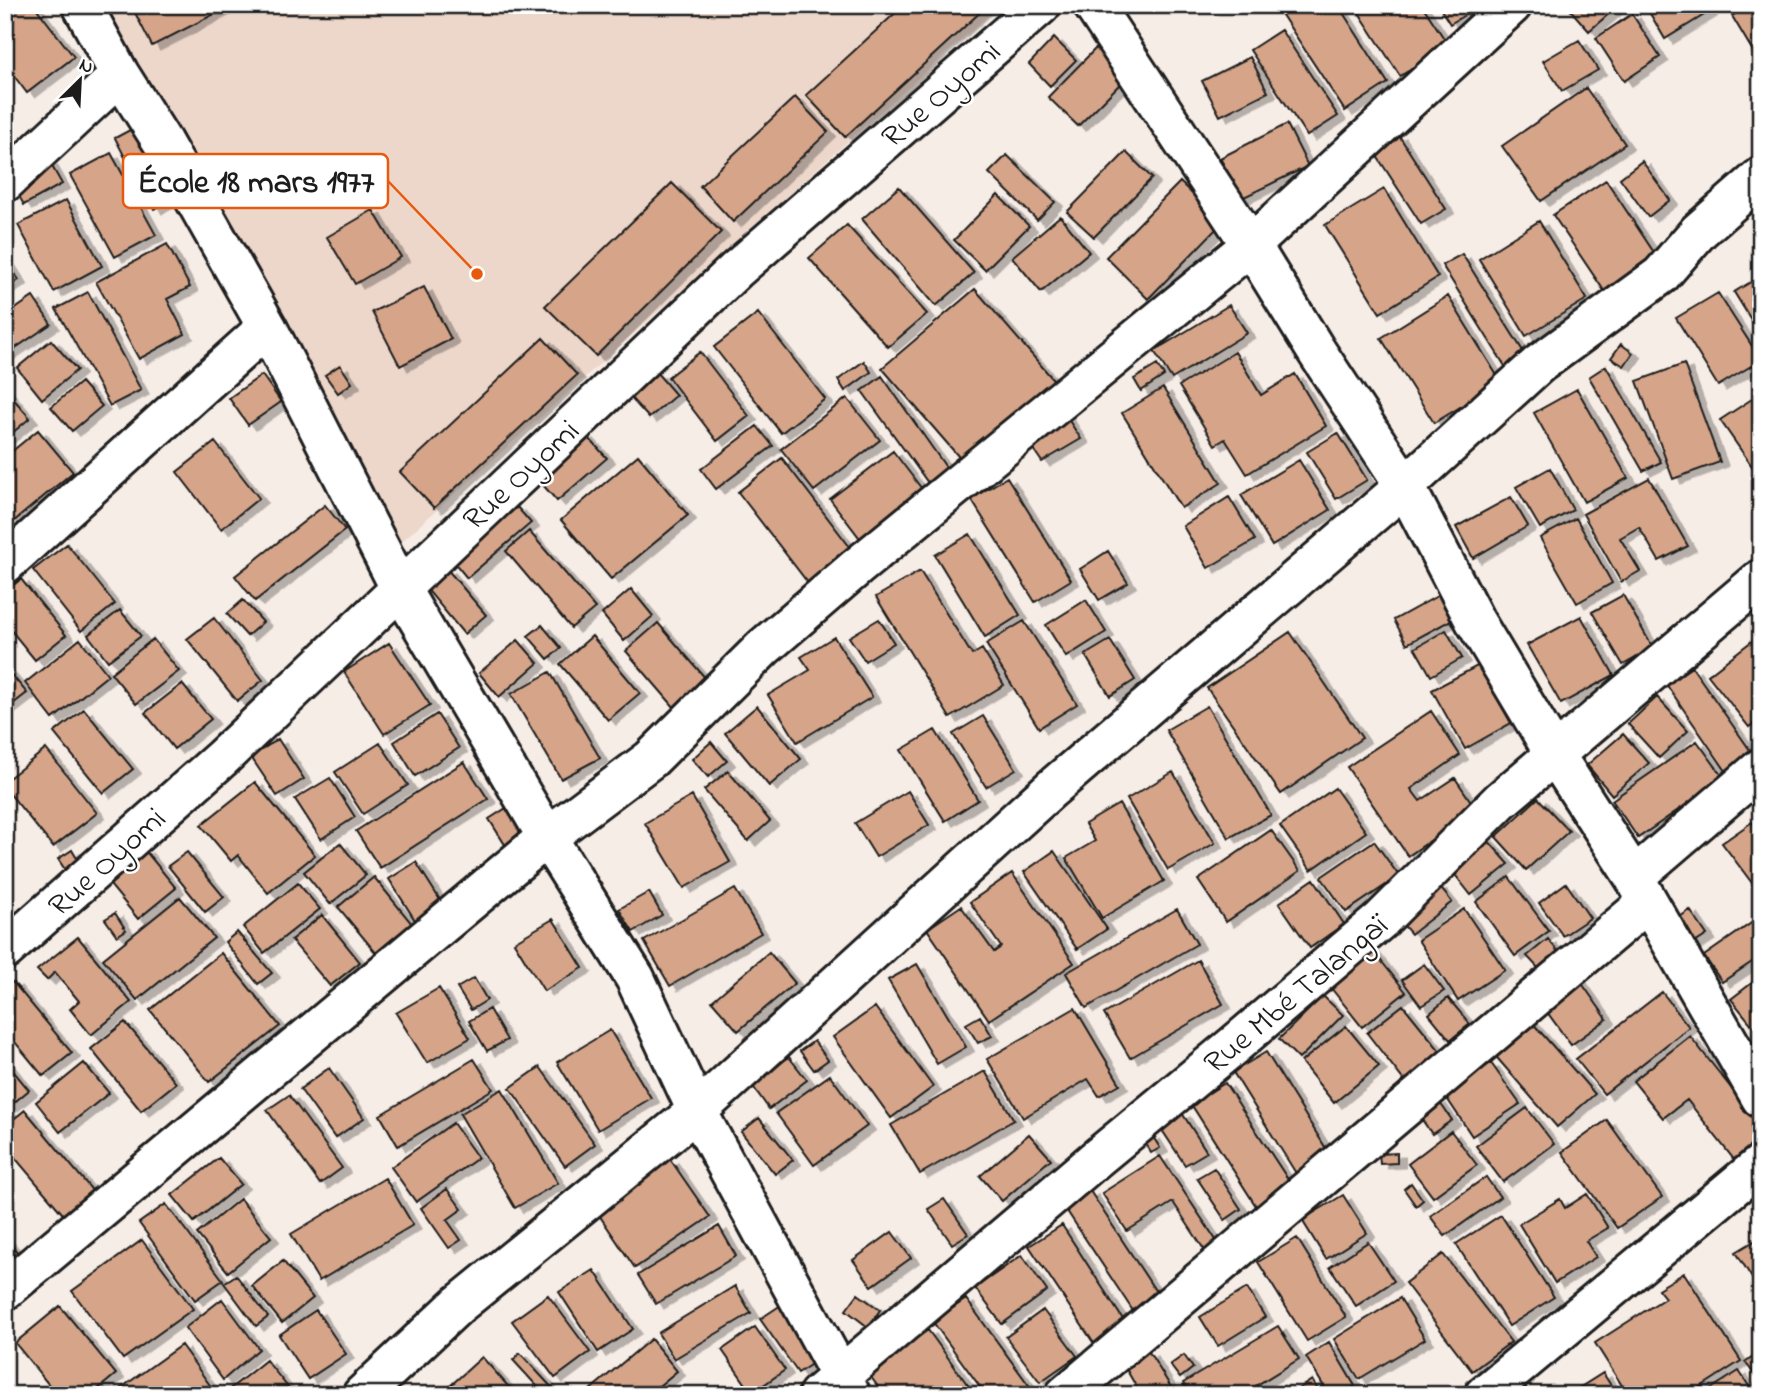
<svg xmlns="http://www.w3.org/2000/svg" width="1766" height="1400" viewBox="0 0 1766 1400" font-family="'Indie Flower',sans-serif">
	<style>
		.built { fill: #edd7cb }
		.building { fill: #d6a589; stroke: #1c1c1c; stroke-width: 2; filter: url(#shadow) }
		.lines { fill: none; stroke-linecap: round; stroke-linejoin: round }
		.minor-casing { stroke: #1c1c1c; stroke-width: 44 }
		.minor { stroke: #fff; stroke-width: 38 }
		.labels { text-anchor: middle; stroke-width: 5; stroke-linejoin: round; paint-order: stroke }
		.street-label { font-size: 32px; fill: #1c1c1c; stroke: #fff }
		.leader { fill: none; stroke: #e8590c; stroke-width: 2.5 }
		.callout-dot { fill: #e8590c; stroke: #fff; stroke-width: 2.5 }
		.callout { fill: #fff; stroke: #e8590c; stroke-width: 2.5 }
		.callout-label { font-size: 33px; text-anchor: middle; font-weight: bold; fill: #1c1c1c }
	</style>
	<defs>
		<filter id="shadow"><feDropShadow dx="8" dy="4.5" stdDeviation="0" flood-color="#0004"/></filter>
	</defs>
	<rect width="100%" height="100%" fill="#f7ede7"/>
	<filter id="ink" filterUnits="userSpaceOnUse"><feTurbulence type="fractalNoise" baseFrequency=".0143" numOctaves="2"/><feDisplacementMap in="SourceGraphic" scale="14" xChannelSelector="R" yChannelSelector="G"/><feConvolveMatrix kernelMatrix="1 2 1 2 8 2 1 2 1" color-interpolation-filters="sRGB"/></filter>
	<g filter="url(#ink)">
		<path class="built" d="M106,5H1000L400,543Z"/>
		<path class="building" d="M5,5H34L74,57L27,93L5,64Z
			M131,5H227L228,7L152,46Z
			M904,5H988L845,137L806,95Z
			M1298,5H1338L1388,83L1345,111L1282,15Z
			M1354,5H1422L1449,46L1400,76Z
			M1438,5H1474L1476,8L1450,24Z
			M1566,5H1619L1589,31Z
			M1645,5H1705L1709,12L1665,39Z
			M1749,5H1761V55L1757,58L1732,16Z
			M1632,14L1660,57L1624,81L1596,38Z
			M1281,30L1338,116L1307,136L1250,50Z
			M1054,38L1076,60L1050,86L1029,64Z
			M1579,40L1598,70L1562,91L1543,61Z
			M1099,45L1130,74L1078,126L1048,97Z
			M1250,57L1268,92L1220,116L1202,81Z
			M1586,88L1625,144L1541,201L1502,146Z
			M795,97L828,132L733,222L700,186Z
			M141,124L158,155L131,169L115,138Z
			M1287,124L1308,166L1242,198L1220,158Z
			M1398,134L1446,209L1421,224L1373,150Z
			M1126,152L1152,178L1094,237L1067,212Z
			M111,153L156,235L115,257L70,175Z
			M1007,155L1055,202L1037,220L989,173Z
			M49,161L62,184L24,205L11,182Z
			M1642,161L1670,200L1648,217L1620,178Z
			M152,163L172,200L154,209L134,173Z
			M1606,180L1663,266L1611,301L1553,215Z
			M1180,182L1222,223L1148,299L1106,257Z
			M672,183L721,232L596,356L545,306Z
			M899,187L974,273L936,306L862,219Z
			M1384,189L1438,277L1380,313L1325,225Z
			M998,195L1029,226L985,270L954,240Z
			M66,200L102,266L54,292L18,225Z
			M373,210L401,257L355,284L327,237Z
			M1060,216L1089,252L1041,292L1012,257Z
			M1539,221L1587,299L1526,336L1479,259Z
			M847,225L927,314L888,347L809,258Z
			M167,244L190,287L167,299L185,334L139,359L96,282Z
			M1462,254L1528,359L1508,371L1442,265Z
			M5,258L19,280L5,289Z
			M1761,276V336L1734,292Z
			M424,287L451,339L400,366L372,312Z
			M975,289L1058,385L965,464L882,368Z
			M88,292L141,390L110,406L56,309Z
			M1718,293L1761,360L1718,386L1676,318Z
			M1448,296L1501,382L1434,423L1381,338Z
			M33,297L51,324L5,355V316Z
			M1229,305L1247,333L1172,379L1154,351Z
			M758,313L825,399L781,433L714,347Z
			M543,338L577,375L434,508L400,472Z
			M51,340L77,370L42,399L17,368Z
			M1621,344L1633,353L1624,366L1611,358Z
			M700,352L749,416L717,441L668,377Z
			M1235,352L1261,395L1295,374L1326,426L1247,474L1225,439L1215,445L1179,386Z
			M864,361L871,372L845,391L838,380Z
			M1684,364L1720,462L1673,479L1637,381Z
			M340,365L352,383L338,393L325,375Z
			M1157,365L1164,376L1141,391L1134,379Z
			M1606,366L1661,462L1643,471L1589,377Z
			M657,373L676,395L649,418L629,396Z
			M262,375L281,402L248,425L229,398Z
			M882,376L950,473L931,487L862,391Z
			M81,382L102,406L72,431L51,407Z
			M1163,388L1221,483L1181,508L1122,413Z
			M5,389L30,418L5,439Z
			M1577,389L1628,478L1584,502L1534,413Z
			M1761,393V464L1754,469L1720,420Z
			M847,398L880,440L814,491L781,449Z
			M1066,416L1081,439L1042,462L1027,440Z
			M757,426L773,446L716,489L701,469Z
			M38,430L73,472L13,522L5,513V457Z
			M1338,433L1367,480L1336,499L1307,452Z
			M586,435L607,458L557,501L536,477Z
			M215,442L259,498L221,529L177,472Z
			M893,451L925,493L862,541L830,499Z
			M638,455L688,515L611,579L561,520Z
			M782,458L856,555L812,588L738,492Z
			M1299,460L1330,510L1272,546L1241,495Z
			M1550,468L1573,510L1540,528L1516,487Z
			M1007,477L1071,580L1035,602L971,499Z
			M1649,478L1688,546L1659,561L1639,527L1620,538L1640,571L1621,582L1583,514Z
			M1229,497L1255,540L1208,568L1183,526Z
			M1511,497L1528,526L1473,558L1456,527Z
			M325,505L345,530L255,601L235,576Z
			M517,507L531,523L467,578L453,561Z
			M1576,518L1612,583L1577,603L1540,538Z
			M529,531L595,608L571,628L506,551Z
			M970,534L1020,615L985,637L935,555Z
			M67,544L115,604L81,631L33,570Z
			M1108,551L1128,583L1099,600L1080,569Z
			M447,569L486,615L464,634L425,587Z
			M920,571L972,655L982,649L1004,685L950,718L876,597Z
			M21,579L66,635L35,660L5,623V592Z
			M631,589L653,616L624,641L602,614Z
			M1439,595L1453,619L1407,644L1394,620Z
			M1623,595L1653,648L1623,665L1592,612Z
			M243,600L263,622L247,636L227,614Z
			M1086,600L1106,632L1066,657L1046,625Z
			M120,610L141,636L108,661L88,635Z
			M1581,616L1614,675L1561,704L1527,645Z
			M214,618L263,680L237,701L187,639Z
			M879,619L894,643L865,661L849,637Z
			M1024,621L1077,704L1039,728L986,644Z
			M658,623L707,680L675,708L626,651Z
			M542,625L561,648L548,659L528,636Z
			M1446,630L1462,658L1431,676L1415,648Z
			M1290,632L1362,738L1281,794L1207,688Z
			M1761,634V718L1749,727L1708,675Z
			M592,636L640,693L608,720L560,664Z
			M834,637L872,697L797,742L768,695L810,670L801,657Z
			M80,639L108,675L53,719L25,683Z
			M153,639L179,671L136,704L111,673Z
			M518,640L538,663L499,697L479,673Z
			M1110,640L1135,680L1110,696L1085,655Z
			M389,643L430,705L384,734L344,672Z
			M1479,665L1511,723L1465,749L1432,690Z
			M5,667L27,693L5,710Z
			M1692,667L1752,753L1726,771L1666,684Z
			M550,672L600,758L561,779L511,694Z
			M182,684L211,719L174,749L145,713Z
			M1657,697L1688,731L1659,758L1628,724Z
			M757,706L801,759L769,786L725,733Z
			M1207,706L1271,815L1229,838L1166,730Z
			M84,709L133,769L103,793L54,733Z
			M1431,711L1460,755L1411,789L1420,801L1455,778L1476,809L1408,856L1347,767Z
			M437,714L459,748L415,776L394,742Z
			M983,716L1016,769L986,787L953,734Z
			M935,730L978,800L945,821L901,750Z
			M1623,734L1649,763L1612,795L1587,765Z
			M278,739L304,779L277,796L251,757Z
			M1697,741L1724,778L1638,838L1612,800Z
			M711,742L727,761L708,777L692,759Z
			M380,743L408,785L363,814L335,772Z
			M46,749L97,813L53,847L5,788V781Z
			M464,762L488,799L380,868L356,831Z
			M728,771L770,821L748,841L704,790Z
			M1173,772L1215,843L1168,870L1127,799Z
			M330,778L355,817L321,839L295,799Z
			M255,782L315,855L268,893L238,855L231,861L201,825Z
			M1335,788L1366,832L1311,870L1280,826Z
			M908,791L929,825L876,857L855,823Z
			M692,796L730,862L684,888L645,823Z
			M1538,798L1569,831L1526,870L1496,837Z
			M1119,804L1164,881L1102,918L1066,858L1095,841L1085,824Z
			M511,805L531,837L509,851L489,819Z
			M1752,822L1761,834V895L1722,843Z
			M1271,830L1300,871L1226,922L1198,880Z
			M1485,837L1509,864L1471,895L1449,867Z
			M1374,841L1399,876L1346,912L1321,877Z
			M340,843L366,875L330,904L304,872Z
			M144,849L176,888L138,919L106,880Z
			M72,850L79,862L66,871L58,859Z
			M1054,851L1107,929L1077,949L1024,872Z
			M187,852L224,897L205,912L168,866Z
			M416,862L447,911L420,928L389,879Z
			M1012,873L1074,963L989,1020L927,929L961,906L994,952L1001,947L970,902Z
			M374,877L417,930L381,959L338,907Z
			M1509,877L1549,931L1515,956L1476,902Z
			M1314,879L1344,924L1310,948L1279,903Z
			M298,883L320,909L264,953L243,927Z
			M1566,883L1590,918L1563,936L1539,903Z
			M1439,886L1452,902L1411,934L1397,918Z
			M735,889L761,933L670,986L644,941Z
			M649,892L662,915L633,932L619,909Z
			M180,897L214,938L137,1000L103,959Z
			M1177,909L1197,944L1086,1008L1066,973Z
			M1464,909L1505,970L1458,1001L1418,940Z
			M1690,910L1707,935L1690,946L1674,921Z
			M115,913L126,930L117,936L105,919Z
			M322,915L360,962L330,986L291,940Z
			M1760,917L1761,956L1722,982L1704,956Z
			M553,919L583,968L544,991L514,942Z
			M237,932L272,973L258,984L225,942Z
			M78,937L131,1002L91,1035L70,1009L79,1001L55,972L47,980L37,970Z
			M1548,939L1559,953L1539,969L1527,956Z
			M1370,947L1406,992L1362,1027L1327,983Z
			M769,952L795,983L738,1031L712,1001Z
			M221,953L280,1026L209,1082L150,1010Z
			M1198,960L1223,1004L1130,1058L1104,1014Z
			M917,964L966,1047L937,1064L888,980Z
			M1424,964L1444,991L1421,1006L1402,980Z
			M1576,975L1607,1019L1571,1045L1539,1001Z
			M1761,976V1036L1731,999Z
			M474,978L487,1000L471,1010L457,988Z
			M13,982L72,1053L43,1076L5,1030V988Z
			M439,988L470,1038L427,1063L396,1013Z
			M1662,992L1689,1027L1604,1094L1576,1059Z
			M1323,996L1343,1015L1299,1059L1279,1039Z
			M1448,998L1470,1024L1450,1040L1429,1014Z
			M1403,1005L1445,1057L1408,1086L1367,1033Z
			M875,1007L933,1087L891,1118L833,1037Z
			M1075,1008L1120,1084L1099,1096L1088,1079L1023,1118L987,1059Z
			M489,1009L507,1040L487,1051L469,1021Z
			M980,1016L992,1036L978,1043L966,1024Z
			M1530,1020L1595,1094L1557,1127L1492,1052Z
			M125,1022L176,1083L141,1111L91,1049Z
			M1346,1026L1379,1066L1334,1103L1301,1062Z
			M610,1030L651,1098L598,1130L557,1062Z
			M1690,1036L1761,1126V1142L1736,1162L1687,1100L1663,1118L1633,1081Z
			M814,1041L828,1060L814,1070L800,1051Z
			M1266,1052L1330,1155L1297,1175L1233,1072Z
			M789,1057L807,1080L769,1109L752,1085Z
			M474,1059L493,1089L398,1146L380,1115Z
			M5,1061L29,1090L5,1110Z
			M84,1063L109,1093L60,1132L36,1102Z
			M1491,1063L1520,1104L1472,1136L1444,1094Z
			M540,1067L595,1144L565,1166L510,1088Z
			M329,1068L364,1118L335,1138L300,1089Z
			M985,1071L1014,1120L920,1174L891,1125Z
			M830,1075L867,1126L814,1165L776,1113Z
			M1225,1083L1291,1184L1256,1206L1191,1104Z
			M502,1089L558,1183L515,1208L460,1114Z
			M289,1095L342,1168L320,1184L267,1110Z
			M1438,1100L1452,1120L1432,1134L1418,1114Z
			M1527,1108L1554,1144L1503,1182L1476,1146Z
			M25,1110L96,1195L67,1219L5,1146V1126Z
			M1182,1113L1207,1152L1185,1165L1160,1127Z
			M759,1118L793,1160L775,1174L741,1132Z
			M1607,1120L1662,1197L1617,1228L1562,1152Z
			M453,1123L478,1158L416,1202L391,1167Z
			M1451,1131L1477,1165L1433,1197L1408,1164Z
			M1029,1134L1051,1159L1002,1201L980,1176Z
			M1152,1135L1160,1148L1151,1153L1144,1141Z
			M1397,1153V1163L1380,1164L1379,1154Z
			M1160,1156L1218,1243L1205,1251L1173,1202L1127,1231L1102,1193Z
			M219,1158L241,1184L194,1222L172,1195Z
			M670,1159L710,1217L635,1268L595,1209Z
			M1214,1168L1241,1209L1225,1220L1197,1178Z
			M1486,1177L1500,1197L1445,1236L1430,1216Z
			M385,1178L413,1225L319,1281L291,1234Z
			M1411,1183L1423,1200L1416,1206L1404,1189Z
			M447,1189L462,1209L447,1220L461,1240L449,1248L421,1208Z
			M1090,1191L1160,1298L1135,1314L1065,1208Z
			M1587,1194L1608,1228L1586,1241L1596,1257L1555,1283L1519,1224L1560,1199L1565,1208Z
			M1343,1195L1367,1233L1326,1259L1302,1220Z
			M240,1199L271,1237L228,1272L197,1234Z
			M944,1199L968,1234L952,1244L928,1209Z
			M166,1204L223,1280L195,1300L139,1223Z
			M1501,1215L1554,1297L1509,1326L1456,1244Z
			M1062,1225L1126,1324L1095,1345L1029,1246Z
			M719,1226L736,1256L656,1304L638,1275Z
			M892,1232L911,1258L872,1286L853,1260Z
			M1761,1237V1293L1736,1252Z
			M5,1238L19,1254L5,1266Z
			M1297,1238L1346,1317L1307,1341L1258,1262Z
			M142,1240L193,1309L123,1359L72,1291Z
			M1368,1242L1394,1281L1356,1306L1330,1267Z
			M1443,1254L1511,1342L1472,1371L1405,1283Z
			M1022,1255L1047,1291L1002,1324L975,1288Z
			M283,1261L313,1298L282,1323L252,1286Z
			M594,1270L633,1329L598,1352L559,1292Z
			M1684,1273L1741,1361L1688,1395H1628L1595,1343L1665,1298L1658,1289Z
			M236,1275L268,1317L256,1326L224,1283Z
			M735,1286L751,1313L674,1359L658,1333Z
			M1247,1288L1265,1317L1218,1346L1200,1317Z
			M858,1294L880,1310L868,1327L846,1310Z
			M548,1295L590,1352L555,1378L512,1321Z
			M1400,1298L1425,1339L1359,1379L1334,1339Z
			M222,1299L259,1349L223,1380L185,1328Z
			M966,1299L1036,1395H986L933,1322Z
			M781,1305L819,1359L798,1373L760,1319Z
			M60,1306L116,1374L91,1395H57L15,1343Z
			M316,1310L346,1354L308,1379L279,1335Z
			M1043,1310L1077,1356L1040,1382L1006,1337Z
			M1278,1326L1299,1359L1241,1395H1190L1183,1383Z
			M755,1327L785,1370L752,1393L722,1350Z
			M928,1330L975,1395H884L868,1373Z
			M651,1339L677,1371L648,1395H584Z
			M1329,1342L1355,1386L1339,1395H1329L1306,1357Z
			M181,1345L217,1395H120L117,1391Z
			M1761,1350V1383L1745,1362Z
			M1149,1352L1174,1392L1170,1395H1141L1125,1367Z
			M520,1353L555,1391L550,1395H545L513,1360Z
			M1184,1355L1193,1368L1180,1378L1170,1365Z
			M482,1357L516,1395H440Z
			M266,1360L294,1395H228L226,1392Z
			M1739,1371L1755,1395H1704L1703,1394Z
			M1603,1373L1617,1395H1568Z
			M1312,1380L1321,1395H1289Z"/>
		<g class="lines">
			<g class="minor-casing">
				<path id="minor" d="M82,5L120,75L163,143L267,327L400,588L547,837L635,978L697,1111L851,1395
					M1093,5L1251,245L1317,352L1405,486L1475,621L1555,755L1634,877L1761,1098
					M5,182L120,75
					M5,564L267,327
					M1634,877L1761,768
					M5,950L222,758L736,270L1041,5
					M5,1290L547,837L651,759L764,647L857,567L1251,245L1512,5
					M362,1395L458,1305L697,1111L1051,789L1405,486L1539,364L1661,275L1699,231L1761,177
					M818,1395L1097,1158L1233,1046L1381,920L1501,800L1761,579
					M1065,1395L1648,902
					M1484,1395L1761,1164"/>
			</g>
			<use href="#minor" class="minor"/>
		</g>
	</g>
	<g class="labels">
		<g class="street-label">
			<text transform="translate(940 93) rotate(-41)" y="11">Rue Oyomi</text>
			<text transform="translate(520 474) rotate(-43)" y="11">Rue Oyomi</text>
			<text transform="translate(106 861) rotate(-42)" y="11">Rue Oyomi</text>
			<text transform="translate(1295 993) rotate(-40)" y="11">Rue Mbé Talangaï</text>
		</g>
	</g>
	<path class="leader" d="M477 274L388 181"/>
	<circle class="callout-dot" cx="477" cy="274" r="7"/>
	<rect class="callout" x="123" y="154" width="265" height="54" rx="7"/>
	<g class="callout-label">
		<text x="256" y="192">École 18 mars 1977</text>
	</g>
	<rect width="1766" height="1400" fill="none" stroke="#fff" stroke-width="28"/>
	<rect x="14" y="14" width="1738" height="1372" fill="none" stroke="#1c1c1c" stroke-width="2.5" filter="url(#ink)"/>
	<g transform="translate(80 80) rotate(24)" stroke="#ffffff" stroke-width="5" paint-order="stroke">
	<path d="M0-5L12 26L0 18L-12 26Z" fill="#1c1c1c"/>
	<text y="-10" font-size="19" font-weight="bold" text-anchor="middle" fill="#1c1c1c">N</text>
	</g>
</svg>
